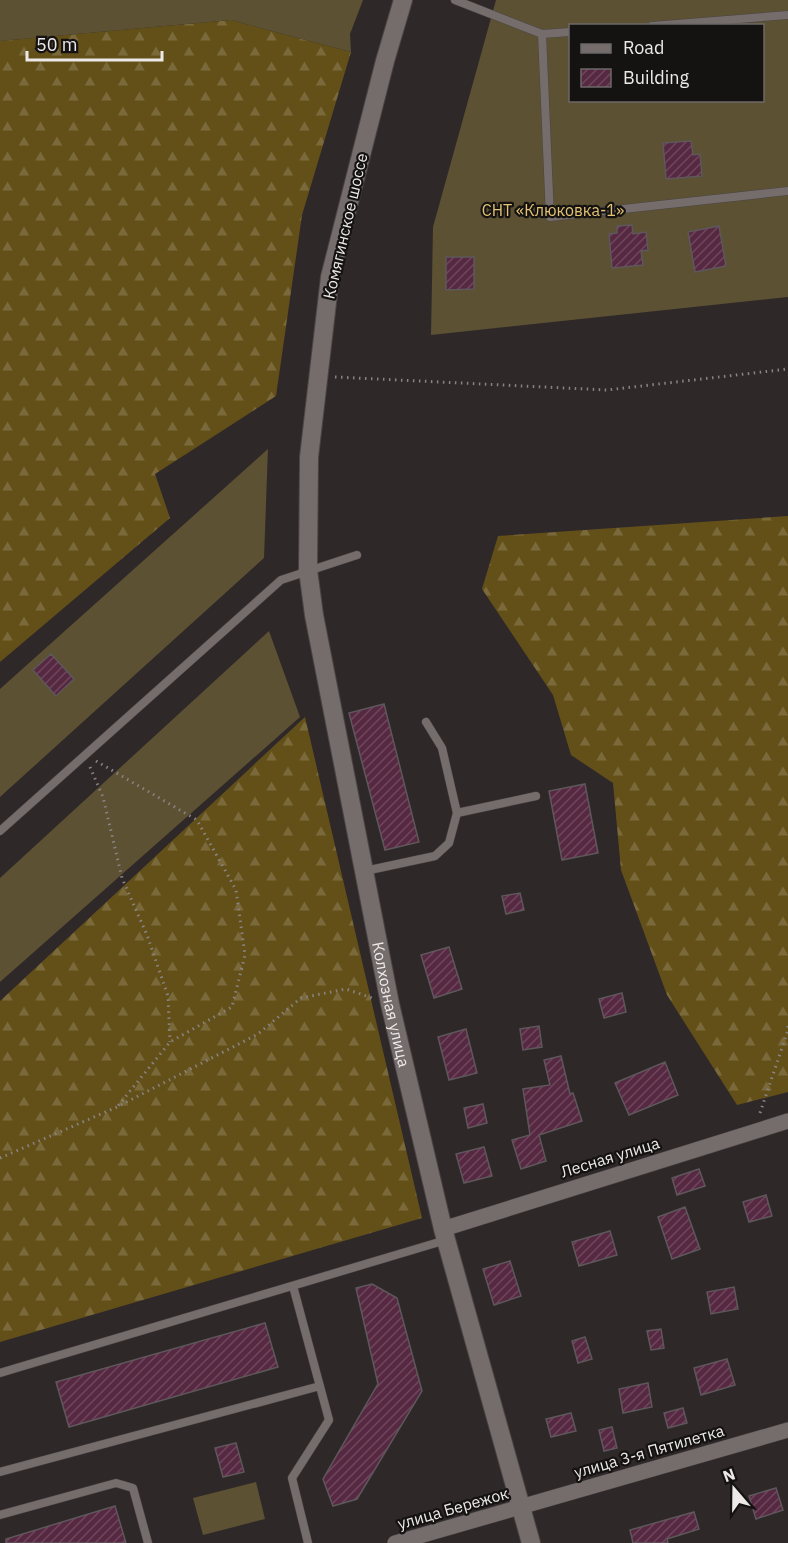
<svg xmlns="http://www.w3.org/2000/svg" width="788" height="1543" viewBox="0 0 788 1543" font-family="'IBM Plex Sans',sans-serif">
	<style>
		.forest { fill: url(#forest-firs) }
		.garden { fill: #5c5133; fill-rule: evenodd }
		.building { fill: url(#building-hatch); stroke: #5e575b; stroke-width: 1.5 }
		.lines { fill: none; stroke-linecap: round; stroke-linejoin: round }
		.service-casing { stroke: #4b4545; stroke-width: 9 }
		.minor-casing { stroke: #4b4545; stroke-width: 16 }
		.tertiary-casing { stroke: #4b4545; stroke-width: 20 }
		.path { stroke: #898383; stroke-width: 3; stroke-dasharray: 1.5 4.5; stroke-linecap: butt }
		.service { stroke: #756d6c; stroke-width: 8 }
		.minor { stroke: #756d6c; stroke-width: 15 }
		.tertiary { stroke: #756d6c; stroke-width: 18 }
		.labels { text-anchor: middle; stroke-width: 4.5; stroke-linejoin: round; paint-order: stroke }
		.park-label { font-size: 16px; fill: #e1c373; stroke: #151212 }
		.street-label { font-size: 16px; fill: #eee9e9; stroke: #151212 }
	</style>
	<defs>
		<pattern id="forest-firs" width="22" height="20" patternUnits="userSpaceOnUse" patternTransform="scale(1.5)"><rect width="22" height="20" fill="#635019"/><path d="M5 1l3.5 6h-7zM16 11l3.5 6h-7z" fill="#7a693a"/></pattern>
		<pattern id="building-hatch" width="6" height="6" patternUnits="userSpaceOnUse" patternTransform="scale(1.5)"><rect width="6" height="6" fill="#562842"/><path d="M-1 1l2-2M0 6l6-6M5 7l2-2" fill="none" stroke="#6f475d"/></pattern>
	</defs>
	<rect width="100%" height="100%" fill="#2f2828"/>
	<path class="forest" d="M231,20L351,52L302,215L276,396L155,474L170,518L0,662V41Z
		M788,516V1092L737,1105L667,995L621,870L613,783L571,755L553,695L482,589L498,536Z
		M305,717L422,1218L0,1342V1001Z"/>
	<path class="garden" d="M0,0H363L350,34L351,52L231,20L0,41Z
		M496,0H788V297L431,335L433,227ZM570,26H762V100H570Z
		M268,449L264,558L0,797V689Z
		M269,631L300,717L0,982V878Z
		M256,1482L265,1519L203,1535L193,1498Z"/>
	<path class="building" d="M691,141L693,155L700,154L702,176L666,179L663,143Z
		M632,225L633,234L646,232L648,250L641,251L643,265L612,268L609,234L617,233V226Z
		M719,226L726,266L695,272L688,232Z
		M446,257H474V289L446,290Z
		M51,654L74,679L56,696L33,670Z
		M384,704L419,842L385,850L349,713Z
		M585,784L598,853L562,860L549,791Z
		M520,893L524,910L506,914L502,896Z
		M449,947L462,989L434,998L421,955Z
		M622,993L626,1012L604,1018L599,999Z
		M539,1026L542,1047L523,1050L520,1029Z
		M466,1029L477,1073L449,1080L438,1037Z
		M561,1056L570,1094L573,1093L582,1121L539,1135L546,1161L521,1169L512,1140L530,1135L523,1089L550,1085L544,1060Z
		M665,1062L678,1095L629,1115L615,1083Z
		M483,1104L487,1123L468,1128L464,1108Z
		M484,1147L492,1176L464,1183L456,1154Z
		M699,1169L705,1186L677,1195L672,1178Z
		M766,1195L772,1216L749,1222L743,1202Z
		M685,1207L700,1249L672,1259L658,1217Z
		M610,1231L617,1255L579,1266L572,1242Z
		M510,1261L521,1296L494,1305L483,1269Z
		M372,1284L397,1298L422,1391L357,1499L333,1506L323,1479L378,1384L356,1288Z
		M734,1287L738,1309L711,1314L707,1292Z
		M265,1323L278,1367L69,1427L56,1382Z
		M661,1329L664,1348L651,1350L647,1331Z
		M585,1337L592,1359L578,1363L572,1341Z
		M727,1359L735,1385L701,1395L694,1368Z
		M648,1383L652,1407L623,1413L619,1389Z
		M683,1408L687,1423L668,1428L664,1413Z
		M571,1413L576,1431L551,1437L546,1419Z
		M612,1427L617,1448L604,1451L599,1430Z
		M236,1443L244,1472L223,1477L215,1448Z
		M776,1488L783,1510L756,1519L749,1496Z
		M115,1506L126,1543H6V1539Z
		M694,1512L699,1529L667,1539L668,1543H633L630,1530Z"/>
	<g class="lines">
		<g class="service-casing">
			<path id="service" d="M455,0L542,34L570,32
				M652,26L788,15
				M542,34L550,217L788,191
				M457,813L536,796
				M0,831L281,580L357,555
				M365,871L435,856L449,843L457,813L442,748L426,722
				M293,1286L329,1420L292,1478L308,1543
				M0,1373L446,1240
				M0,1472L320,1386
				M0,1515L116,1483L133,1488L148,1543"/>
		</g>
		<g class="minor-casing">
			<path id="minor" d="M443,1229L788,1121
				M395,1543L788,1430"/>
		</g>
		<g class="tertiary-casing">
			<g id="tertiary">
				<path id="s1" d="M403,0L385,61L330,277L309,457L308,570L314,615L390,1004L443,1229L531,1543"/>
			</g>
		</g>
		<path class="path" d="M335,377L607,390L788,369
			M96,761L197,820L236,890L245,955L232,1007L170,1042L117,1107
			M90,767L103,797L122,878L147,935L168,996L170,1042
			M760,1113L788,1030V1022
			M0,1158L117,1107L258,1034L301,998L346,989L372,998"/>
		<use href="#service" class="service"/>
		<use href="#minor" class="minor"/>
		<use href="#tertiary" class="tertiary"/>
	</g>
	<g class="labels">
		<g class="park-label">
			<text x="553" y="216">СНТ «Клюковка-1»</text>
		</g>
		<g class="street-label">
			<text transform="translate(345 226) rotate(-77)" y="6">Комягинское шоссе</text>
			<text dy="6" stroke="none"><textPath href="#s1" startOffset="1023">Колхозная улица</textPath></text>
			<text transform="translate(610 1157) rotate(-17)" y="6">Лесная улица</text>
			<text transform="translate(649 1451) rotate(-16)" y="6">улица 3-я Пятилетка</text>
			<text transform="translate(453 1508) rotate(-16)" y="6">улица Бережок</text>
		</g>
	</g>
	<rect x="569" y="24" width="195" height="78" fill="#151212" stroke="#6c6868" stroke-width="1.5"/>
	<rect x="581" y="44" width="30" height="9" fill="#756d6c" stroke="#6c6868" stroke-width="1.5"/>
	<text x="623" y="54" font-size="18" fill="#eee9e9">Road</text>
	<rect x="581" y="69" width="30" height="18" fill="url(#building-hatch)" stroke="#6c6868" stroke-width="1.5"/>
	<text x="623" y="84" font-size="18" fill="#eee9e9">Building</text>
	<g transform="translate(734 1489) rotate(340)" stroke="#151212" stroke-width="4.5" paint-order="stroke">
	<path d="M0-4.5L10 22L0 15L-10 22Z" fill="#eee9e9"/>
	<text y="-9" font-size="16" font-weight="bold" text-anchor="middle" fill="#eee9e9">N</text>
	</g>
	<path d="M27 51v9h135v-9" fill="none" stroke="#eee9e9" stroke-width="3"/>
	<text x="36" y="51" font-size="18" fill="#eee9e9" stroke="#151212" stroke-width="4.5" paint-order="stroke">50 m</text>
</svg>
